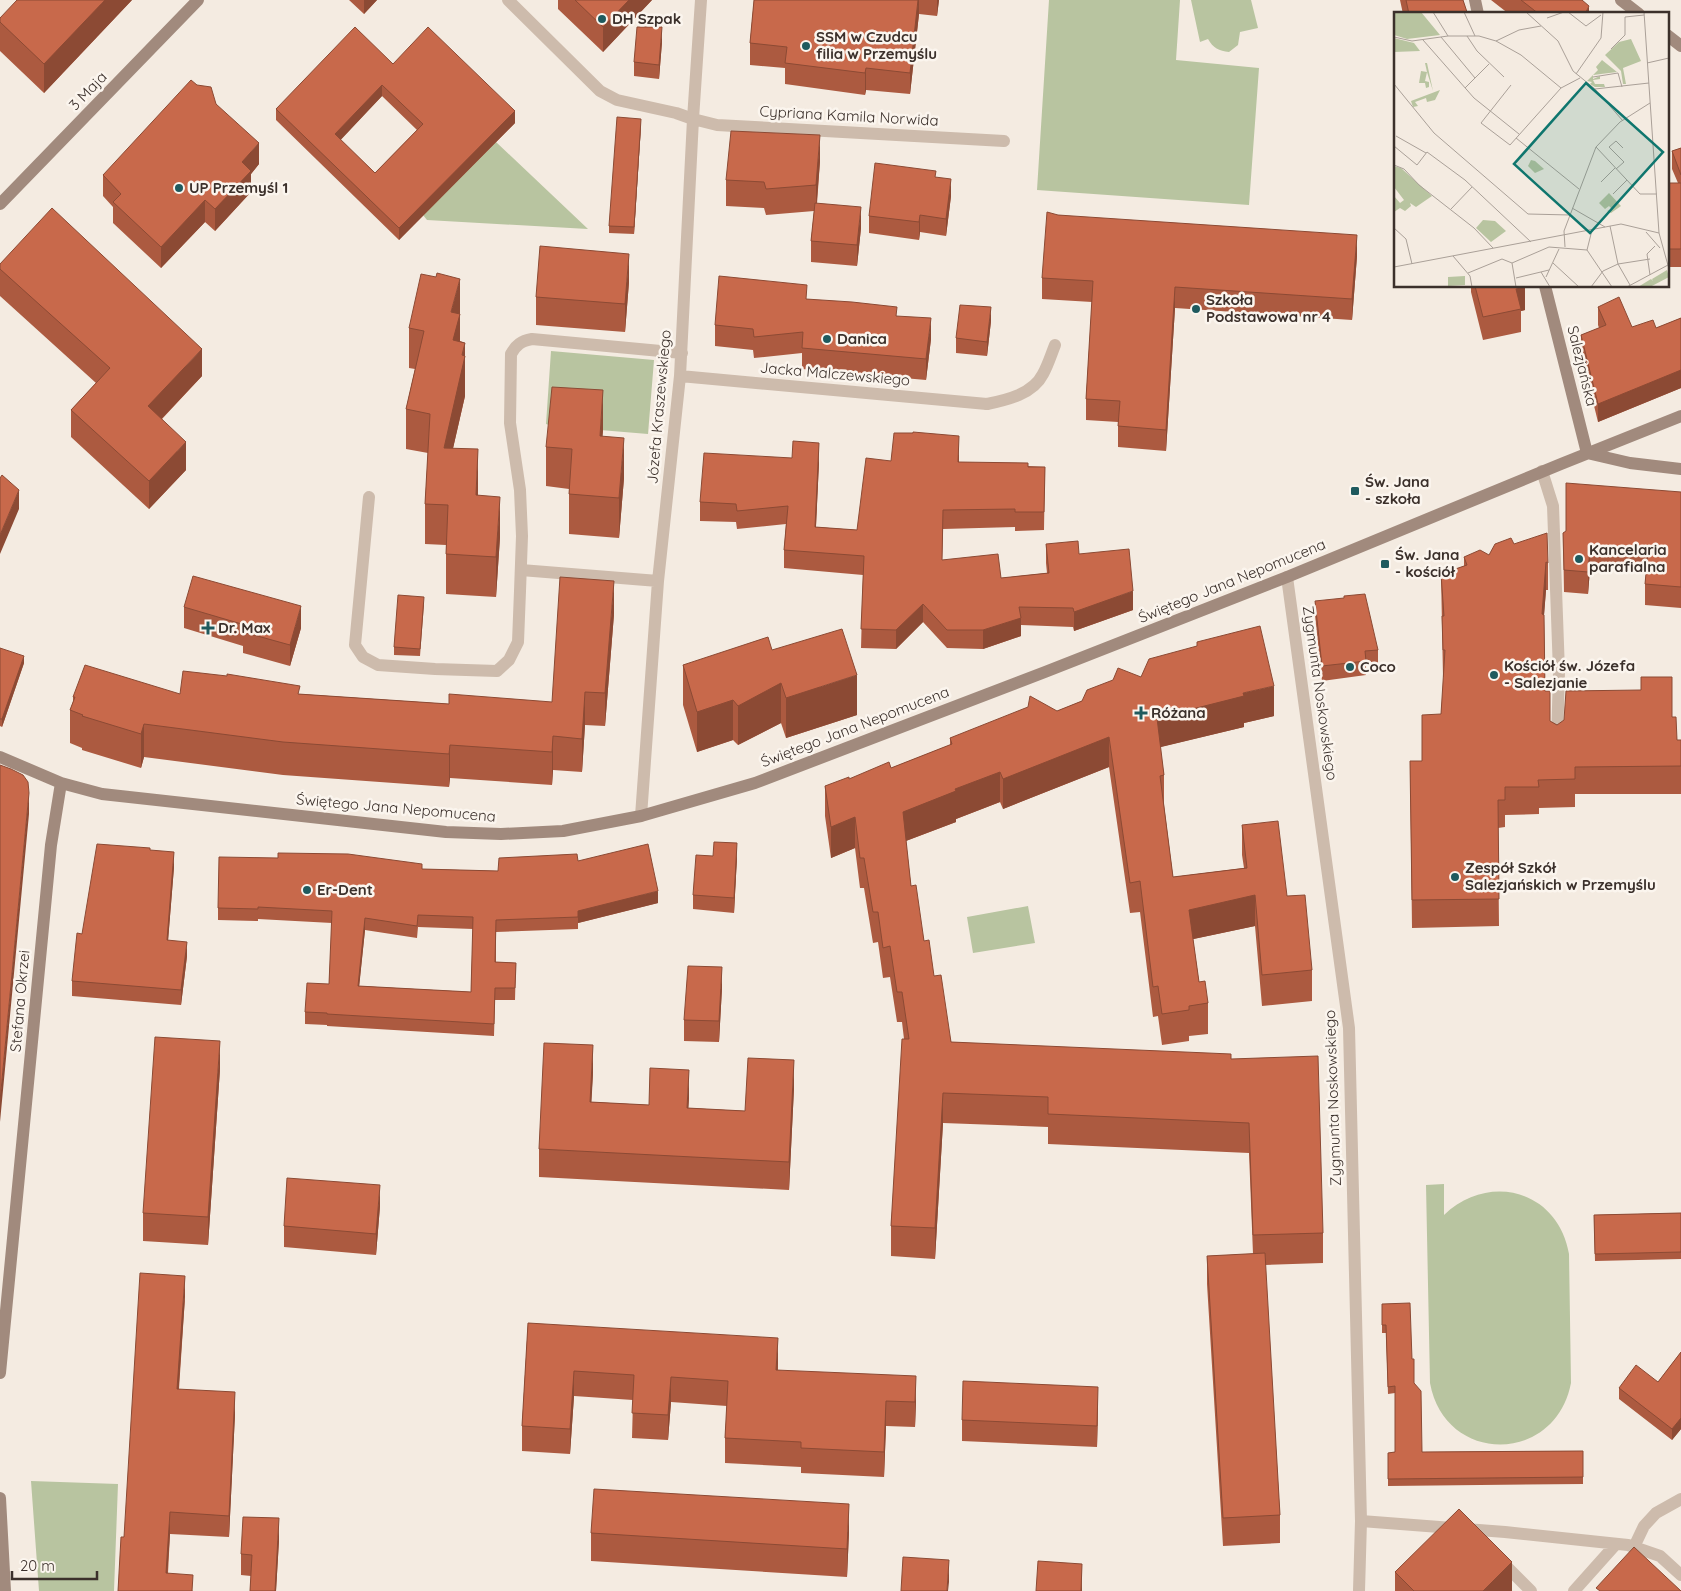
<svg xmlns="http://www.w3.org/2000/svg" width="1681" height="1591" viewBox="0 0 1681 1591" font-family="Quicksand,sans-serif">
	<style>
		.green { fill: #b8c4a0 }
		.lines { fill: none; stroke-linecap: round; stroke-linejoin: round }
		.lane { stroke: #cdbbac; stroke-width: 12 }
		.street { stroke: #cdbbac; stroke-width: 12 }
		.secondary { stroke: #a18a7d; stroke-width: 12 }
		.wall { fill: #ac5a40; fill-rule: evenodd }
		.shaded-wall { fill: #8c4a34 }
		.building { fill: #c8694b; stroke: #8c4a34; fill-rule: evenodd }
		.poi-dot { fill: #1f5a5e; stroke: #fbf5ee; stroke-width: 2 }
		.labels { text-anchor: middle; stroke-width: 5; stroke-linejoin: round; paint-order: stroke }
		.poi-label { font-size: 15px; font-weight: bold; fill: #3b302b; stroke: #fbf5ee; text-anchor: start }
		.street-label { font-size: 15px; fill: #3b302b; stroke: #fbf5ee }
		.inset-road { fill: none; stroke: #aaa098; stroke-width: 1 }
		.view { fill: #0f766e; fill-opacity: 0.15; stroke: #0f766e; stroke-width: 2.5 }
		.inset-edge { fill: none; stroke: #3b302b; stroke-width: 2.5 }
	</style>
	<rect width="100%" height="100%" fill="#f4ebe1"/>
	<path class="green" d="M1049,0H1180L1176,60L1259,68L1249,205L1037,190Z
		M1191,0H1251L1258,28L1240,32L1238,45L1229,52C1219,51 1213,48 1208,39L1200,42Z
		M496,142L588,229L427,220L423,215Z
		M551,351L654,360L648,434L552,426L546,424Z
		M1028,906L1035,943L973,953L967,917Z
		M1444,1184V1215C1489,1172 1558,1190 1569,1254L1571,1383C1555,1465 1445,1465 1430,1383L1426,1185Z
		M31,1481L118,1484L114,1591H39Z"/>
	<g class="lines">
		<path class="lane" d="M508,0L600,91L617,100L676,113L693,119
			M987,404C1007,400 1033,394 1043,374C1048,365 1051,355 1055,345
			M1542,471L1553,506L1559,672L1557,742
			M1361,1521L1505,1532L1628,1545L1660,1556L1681,1575
			M1634,1547L1644,1526L1656,1513L1681,1499
			M1501,1561L1531,1591
			M1574,1591L1616,1544"/>
		<path class="street" d="M693,119L717,125L1004,141
			M680,376L987,404
			M369,497L355,645L363,657L378,665L435,669L497,671L509,660L518,642L520,591L522,536L520,490L510,423L511,354C516,345 521,341 532,339L682,353
			M521,570L658,581
			M1287,577L1349,1028L1361,1521L1359,1591
			M641,816L658,581L680,376L693,119L701,0"/>
		<path class="secondary" d="M1475,0L1478,14
			M1621,0L1639,14
			M1667,35L1681,46
			M0,204L198,0
			M1545,286L1587,453
			M1587,453L1630,463L1681,469
			M0,757L61,783L102,794L446,832L501,834L563,831L641,816L755,783L1045,672L1287,577L1561,464L1681,416
			M0,1373L51,845L61,783
			M0,1498L5,1591"/>
	</g>
	<path class="wall" d="M132,0L44,93L0,51V18Z
		M349,0H377L364,14Z
		M558,0H652L603,52L558,9Z
		M754,0H939L937,16L919,14L910,94L866,90L865,95L785,84V68L750,65V43Z
		M1400,0H1463L1467,14H1403Z
		M1491,0H1582L1589,14H1509Z
		M662,42L659,79L634,76V62Z
		M393,64L515,123L399,240L276,120V109ZM382,96L417,130L375,173L340,140Z
		M216,104L259,164L251,174V192L215,231L205,222L161,268L113,223V207L103,196V175Z
		M641,126L634,234L609,233V226Z
		M1681,148V267H1667V183H1678L1672,169V151Z
		M820,161L817,204L861,228L857,266L811,262V241L814,211L766,215L764,208L726,206V180Z
		M936,177L951,196L946,236L920,232L919,240L869,233V216Z
		M1058,215L1357,256L1352,320L1175,308L1166,451L1118,447V422L1086,420V399L1092,302L1042,299V278Z
		M0,264L202,376L162,419L186,470L149,509L71,437V410L96,383L0,296Z
		M629,282L625,332L536,325V297Z
		M1471,286H1525V310L1521,311V332L1483,340L1471,292Z
		M807,299L897,316L931,339L926,380L802,369V353L754,358L753,350L715,346V325Z
		M1598,307L1632,327L1656,328L1681,318V388L1598,422L1581,353V335L1599,328L1598,325Z
		M460,319V341L465,343V396L453,448L478,489V495L500,537L496,597L446,594V545L425,544V504L428,453L406,449V409L415,369L409,368V328Z
		M991,321L987,356L956,353V338Z
		M603,430L602,437L624,478L619,538L569,534V489L546,486V447Z
		M959,455V462L1045,467L1044,530L1015,531V527L943,529L942,560L1001,578L1047,573L1046,563V544L1079,554L1133,610L1074,631L1073,627L1021,625V636L983,649L947,648L923,622L896,649L861,648L863,575L784,568V550L786,524L737,529L736,522L700,521V502L819,462L816,527L857,530L891,461Z
		M1681,492V608L1645,605V584L1646,574L1590,569L1588,594L1564,592L1563,533Z
		M1514,544L1548,563V590H1546L1544,614L1545,691L1550,721L1557,725L1672,717L1677,740H1681V794H1575V807L1539,808V814L1505,815V827L1498,828L1499,926L1412,928L1410,761H1422L1441,714L1444,677H1443L1441,574L1464,566V557L1489,555Z
		M1315,601L1378,650V664L1366,665V675L1322,681L1315,615Z
		M424,604L420,656L394,655V647Z
		M184,607L301,628L290,666L243,653V646L184,628Z
		M614,614L605,726L585,725L582,772L553,770L552,785L450,778L449,787L283,775L144,757L141,768L82,750V748L70,743V710L73,702V697L180,694H300L449,704L552,702Z
		M0,648L24,663L2,727L0,726Z
		M772,650L857,715L786,738L781,723L738,745L733,740L697,752L683,705V665Z
		M1141,677L1274,716L1244,723V727L1160,747L1164,775V805L1173,877L1244,868L1242,855V825L1287,896L1312,970V1001L1262,1006L1255,926L1193,939L1199,982L1208,1003V1034L1189,1036V1041L1162,1045L1158,1016L1153,1017L1140,912L1130,913L1109,767L1003,809L1000,802L956,819V822L906,841L911,886L924,941L951,1042L1231,1059L1323,1233V1263L1265,1265L1280,1515V1543L1223,1546L1207,1284V1256L1253,1254L1249,1153L1048,1144V1127L943,1123L935,1259L891,1256V1226L904,1039L902,1022H897L890,977L883,978L878,942L873,943L864,888H860L855,848L831,858L825,816V786L891,768L950,745V738L1057,711Z
		M150,850L174,867L168,940L187,956L181,1005L72,996V981Z
		M737,857L734,913L693,909V895Z
		M578,861L658,903L578,923V929L496,932V962L516,963L515,1000H495L494,1036L327,1026V1025L305,1024V1012L329,984L332,923L258,919V921L218,920V908L422,869L498,871ZM418,927L473,929L471,992L359,986L365,930L417,938Z
		M722,988L719,1042L684,1041V1020Z
		M220,1069L208,1245L143,1241V1213Z
		M593,1073L591,1102L649,1105L689,1098L688,1108L745,1111L794,1088L789,1190L539,1177V1149Z
		M380,1206L376,1255L284,1247V1226Z
		M1681,1213V1259L1595,1261L1594,1215Z
		M185,1297L179,1389L235,1414L229,1537L170,1534L168,1573L193,1591H118L124,1537Z
		M1382,1304L1412,1359L1414,1383L1422,1452L1583,1451V1484L1388,1486V1453L1395,1452V1393L1388,1394L1386,1333H1382Z
		M528,1323L778,1363V1370L916,1401L915,1427L886,1426L884,1477L801,1473V1467L725,1463V1438L727,1406L671,1402L668,1440L632,1438L633,1400L574,1396L570,1454L522,1451V1426Z
		M1681,1352V1429L1672,1440L1619,1399V1388L1658,1382Z
		M1098,1408L1097,1447L962,1441V1420Z
		M849,1532L847,1577L591,1561V1533Z
		M279,1540L276,1591H250L251,1576L241,1575V1554Z
		M1395,1572L1512,1591H1395Z"/>
	<path class="shaded-wall" d="M105,0H132L44,93V64Z
		M364,0H377L364,14Z
		M629,0H652L603,52V27Z
		M918,0H919V14L910,94V73Z
		M937,0H939L937,16Z
		M1589,6V14H1585Z
		M662,27V42L659,79V65Z
		M866,68V90L865,95V73Z
		M382,85V96L335,146V134Z
		M515,111V123L399,240V228Z
		M641,119V126L634,234V227Z
		M820,135V161L816,211V185Z
		M259,143V164L251,174V192L215,231V209L242,162Z
		M951,179V196L946,236V219Z
		M205,200V222L161,268V247Z
		M861,207V228L857,266V245Z
		M920,215V232L919,240V222Z
		M1357,235V256L1352,320V299Z
		M629,254V282L625,332V304Z
		M460,279V354L453,379L451,312Z
		M1175,287V308L1166,451V430Z
		M1525,287V310L1521,311L1516,289Z
		M991,307V321L987,356V342Z
		M931,318V339L926,380V359Z
		M465,343V396L444,488V448Z
		M202,349V376L148,433V406Z
		M1681,370V388L1598,422V404Z
		M603,390V430L600,476V436Z
		M959,436V455L958,481V462Z
		M624,438V478L619,538V498Z
		M186,442V470L149,509V481Z
		M819,443V462L815,546V527Z
		M478,449V489L476,535V495Z
		M19,490V509L0,554V535Z
		M500,497V537L496,597V557Z
		M1590,548V569L1588,594V572Z
		M1546,562V590L1542,642V614Z
		M614,581V614L605,726V693Z
		M1133,591V610L1074,631V612Z
		M923,604V622L896,649V630Z
		M301,606V628L290,666V645Z
		M1021,618V636L983,649V630Z
		M24,656V663L2,727V719Z
		M857,675V715L786,738V698Z
		M781,683V723L738,745V706Z
		M1274,686V716L1244,723V727L1157,748V718L1243,693Z
		M585,692V725L582,772V739Z
		M733,700V740L697,752V712Z
		M144,724V757L141,768V734Z
		M553,736V770L552,785V752Z
		M1109,737V767L1003,809V779Z
		M450,745V778L449,787V754Z
		M1000,772V802L956,819V822L903,842V812L955,789Z
		M29,793V814L0,1122V1101Z
		M855,817V848L831,858V827Z
		M737,843V857L734,913V898Z
		M174,852V867L167,954V940Z
		M658,891V903L578,923V911Z
		M1255,895V926L1189,940V910Z
		M365,918V930L358,998V986Z
		M187,942V956L181,1005V990Z
		M722,967V988L719,1042V1021Z
		M220,1041V1069L208,1245V1217Z
		M593,1045V1073L590,1130V1102Z
		M794,1060V1088L789,1190V1162Z
		M689,1070V1098L687,1136V1108Z
		M943,1093V1123L935,1259V1228Z
		M380,1185V1206L376,1255V1234Z
		M185,1276V1297L177,1411V1389Z
		M778,1338V1363L776,1395V1370Z
		M574,1371V1396L570,1454V1429Z
		M916,1376V1401L915,1427V1402Z
		M671,1377V1402L668,1440V1415Z
		M1098,1387V1408L1097,1447V1426Z
		M235,1392V1414L229,1537V1516Z
		M886,1401V1426L884,1477V1452Z
		M1681,1418V1429L1672,1440V1429Z
		M849,1504V1532L847,1577V1549Z
		M170,1512V1534L166,1591V1573Z
		M279,1518V1540L276,1591H275Z
		M949,1560V1582L948,1591H947Z
		M1512,1562V1591H1483Z
		M1082,1564V1591H1081Z"/>
	<path class="building" d="M17,0H105L44,64L0,22V18Z
		M575,0H629L603,27Z
		M754,0H918L910,73L866,68L865,73L785,63L787,47L750,43Z
		M1406,0H1463L1467,12L1465,13V14H1409Z
		M1521,0H1582L1589,6L1585,14H1539Z
		M355,27L393,64L428,27L515,111L399,228L276,109ZM382,85L423,124L375,173L335,134Z
		M637,27H662L659,65L634,62Z
		M191,80L197,85L211,87L216,104L259,143L242,162L251,171L215,209L205,200L161,247L113,202L121,194L103,175Z
		M617,117L641,119L634,227L609,226Z
		M731,131L820,135L816,185L766,189L764,182L726,180Z
		M1681,148V175L1672,151Z
		M875,163L936,171L935,177L951,179L946,219L920,215L919,222L869,216Z
		M1667,183H1681V249H1667Z
		M815,203L861,207L857,245L811,241Z
		M52,208L202,349L148,406L186,442L149,481L71,410L110,368L0,269V264Z
		M1047,212L1058,215L1357,235L1352,299L1175,287L1166,430L1118,426L1120,401L1086,399L1093,281L1042,278Z
		M540,246L629,254L625,304L536,297Z
		M437,273L460,279L451,312L460,314L453,340L465,343L462,355L465,356L444,448L478,449L476,495L500,497L496,557L446,554L448,505L425,504L430,414L406,409L424,331L409,328L421,274L436,277Z
		M719,276L807,285L806,299L852,302L897,307L896,316L931,318L926,359L802,348L803,332L754,337L753,329L715,325Z
		M1475,286H1525V287L1516,289L1521,309L1483,317Z
		M1619,297L1632,327L1653,320L1656,328L1681,318V370L1598,404L1581,335L1606,325L1598,307Z
		M960,305L991,307L987,342L956,338Z
		M552,387L603,390L600,436L624,438L619,498L569,494L572,449L546,447Z
		M913,432L959,436L958,462L1028,463V467H1045L1044,512H1015V509L943,510L942,560L998,554L1001,578L1049,573L1046,544L1078,541L1079,554L1129,549L1133,591L1074,612L1073,608L1019,607L1021,618L983,630H947L923,604L896,630L861,629L864,556L784,550L788,506L737,511L736,504L700,502L704,453L792,458L793,441L819,443L815,527L857,530L866,458L891,461L894,433H913Z
		M2,475L19,490L0,535V478Z
		M1566,483L1681,492V587L1645,584L1648,553L1590,548L1588,572L1564,570L1563,533L1566,531Z
		M1547,533L1548,563L1546,562L1542,614L1544,615L1545,691H1550V721L1557,725L1564,720L1566,691L1641,690V677H1672V717H1676L1677,740H1681V766L1575,767V779L1538,780L1539,787H1505V800H1498L1499,899L1412,900L1410,761H1422V715L1441,714L1445,650H1443L1442,616H1444L1441,574L1467,565L1464,557L1480,550L1489,555L1495,544L1511,538L1514,544Z
		M193,576L301,606L290,645L243,632L245,625L184,607Z
		M560,577L614,581L605,693L585,692L582,739L553,736L552,752L450,745L449,754L283,742L144,724L141,734L82,716L83,715L70,710L75,697H73L85,665L180,694L183,671L227,676V674L300,686L298,694L449,704V694L552,702Z
		M1365,594L1378,650L1365,651L1366,661L1322,666L1315,601L1344,598V596Z
		M398,595L424,597L420,649L394,647Z
		M1260,626L1274,686L1243,693L1244,696L1157,718L1164,775L1160,776L1173,877L1247,868L1242,825L1278,821L1287,896L1305,895L1312,970L1262,975L1255,895L1189,910L1199,982L1205,981L1208,1003L1189,1006V1010L1162,1014L1158,986L1153,987L1140,881L1130,883L1109,737L1003,779L1000,772L955,789L956,791L903,812L911,886L916,885L924,941L929,940L934,976L941,975L951,1042L1231,1054V1059L1318,1056L1323,1233L1253,1235L1249,1123L1048,1114V1097L943,1093L935,1228L891,1226L902,1039H909L902,992H897L890,946L883,948L878,912H873L864,858H860L855,817L831,827L825,786L849,777V779L889,762L891,768L952,744L950,738L1028,707L1030,696L1057,711L1082,701L1087,690L1113,680L1118,668L1141,677L1149,659L1197,646V642Z
		M842,629L857,675L786,698L781,683L738,706L733,700L697,712L683,665L768,637L772,650Z
		M0,648L24,656L2,719H0Z
		M0,765L11,769L23,775L28,782L29,793L0,1101Z
		M714,842L737,843L734,898L693,895L696,855L713,856Z
		M97,844L150,848V850L174,852L167,940L187,942L181,990L72,981L77,933L82,934Z
		M648,844L658,891L578,911V917L496,920L495,962L516,963L515,988H495L494,1024L327,1014V1013L305,1012L307,983L329,984L332,911L258,907V909L218,908L219,857L278,858V853L348,854L422,864V869L498,871L499,858L577,854L578,861ZM418,915L473,917L471,992L358,986L365,918L417,926Z
		M688,966L722,967L719,1021L684,1020Z
		M155,1037L220,1041L208,1217L143,1213Z
		M544,1043L593,1045L590,1102L649,1105L650,1068L689,1070L687,1108L745,1111L748,1058L794,1060L789,1162L539,1149Z
		M287,1178L380,1185L376,1234L284,1226Z
		M1681,1213V1252L1595,1254L1594,1215Z
		M1265,1253L1280,1515L1223,1518L1207,1256Z
		M140,1273L185,1276L177,1389L235,1392L229,1516L170,1512L166,1573L193,1575L192,1591H118L121,1537H124Z
		M1410,1303L1412,1359H1414V1383L1421,1391L1422,1452L1583,1451V1477L1388,1479V1453L1395,1452V1386L1388,1387L1386,1325H1382V1304Z
		M528,1323L778,1338L776,1370L916,1376L915,1402L886,1401L884,1452L801,1448V1442L725,1438L728,1381L671,1377L668,1415L632,1413L634,1375L574,1371L570,1429L522,1426Z
		M1681,1352V1418L1672,1429L1619,1388L1636,1365L1658,1382Z
		M963,1381L1098,1387L1097,1426L962,1420Z
		M594,1489L849,1504L847,1549L591,1533Z
		M1459,1509L1512,1562L1483,1591H1414L1395,1572Z
		M243,1517L279,1518L275,1591H250L252,1555L241,1554Z
		M1634,1547L1681,1591H1600L1596,1588Z
		M903,1557L949,1560L947,1591H901Z
		M1038,1561L1082,1564L1081,1591H1036Z"/>
	<g class="poi-dot">
		<circle cx="602" cy="19" r="5"/>
		<circle cx="806" cy="46" r="5"/>
		<circle cx="179" cy="188" r="5"/>
		<circle cx="1196" cy="309" r="5"/>
		<circle cx="827" cy="339" r="5"/>
		<rect x="1350" y="486" width="10" height="10" rx="2.5"/>
		<circle cx="1579" cy="559" r="5"/>
		<rect x="1380" y="559" width="10" height="10" rx="2.5"/>
		<path d="M205.5 620.5h5v5h5v5h-5v5h-5v-5h-5v-5h5z"/>
		<circle cx="1350" cy="667" r="5"/>
		<circle cx="1494" cy="675" r="5"/>
		<path d="M1138.5 705.5h5v5h5v5h-5v5h-5v-5h-5v-5h5z"/>
		<circle cx="1455" cy="877" r="5"/>
		<circle cx="307" cy="890" r="5"/>
	</g>
	<g class="labels">
		<g class="poi-label">
			<text x="612" y="24">DH Szpak</text>
			<text x="816" y="42">SSM w Czudcu<tspan x="816" dy="17">filia w Przemyślu</tspan></text>
			<text x="189" y="193">UP Przemyśl 1</text>
			<text x="1206" y="305">Szkoła<tspan x="1206" dy="17">Podstawowa nr 4</tspan></text>
			<text x="837" y="344">Danica</text>
			<text x="1365" y="487">Św. Jana<tspan x="1365" dy="17">- szkoła</tspan></text>
			<text x="1589" y="555">Kancelaria<tspan x="1589" dy="17">parafialna</tspan></text>
			<text x="1395" y="560">Św. Jana<tspan x="1395" dy="17">- kościół</tspan></text>
			<text x="218" y="633">Dr. Max</text>
			<text x="1504" y="671">Kościół św. Józefa<tspan x="1504" dy="17">- Salezjanie</tspan></text>
			<text x="1360" y="672">Coco</text>
			<text x="1151" y="718">Różana</text>
			<text x="1465" y="873">Zespół Szkół<tspan x="1465" dy="17">Salezjańskich w Przemyślu</tspan></text>
			<text x="317" y="895">Er-Dent</text>
		</g>
		<g class="street-label">
			<text transform="translate(88 91) rotate(-46)" y="5">3 Maja</text>
			<text transform="translate(849 116) rotate(3)" y="5">Cypriana Kamila Norwida</text>
			<text transform="translate(1582 366) rotate(76)" y="5">Salezjańska</text>
			<text transform="translate(835 374) rotate(5)" y="5">Jacka Malczewskiego</text>
			<text transform="translate(659 407) rotate(-85)" y="5">Józefa Kraszewskiego</text>
			<text transform="translate(1232 581) rotate(-22)" y="5">Świętego Jana Nepomucena</text>
			<text transform="translate(1320 693) rotate(82)" y="5">Zygmunta Noskowskiego</text>
			<text transform="translate(855 727) rotate(-21)" y="5">Świętego Jana Nepomucena</text>
			<text transform="translate(396 808) rotate(5)" y="5">Świętego Jana Nepomucena</text>
			<text transform="translate(20 1001) rotate(-85)" y="5">Stefana Okrzei</text>
			<text transform="translate(1333 1098) rotate(-92)" y="5">Zygmunta Noskowskiego</text>
		</g>
	</g>
	<g transform="translate(1394 12)">
		<rect width="275" height="275" fill="#f4ebe1"/>
		<path d="M0,0H27L46,23L13,27L0,23ZM0,26L20,31L26,39L0,40ZM237,27L247,49L229,56L232,72H229L227,59L211,43L225,30ZM208,48L223,60L199,63V67L206,64V67L199,68L201,72H210L211,75H201L196,72L198,70L193,69L204,58L202,55ZM31,51H33L39,79L33,60L31,69L35,70V75L32,76L31,71H25L27,59L33,60ZM46,78L41,88L33,90L32,86L21,90L24,94L19,95L17,89ZM137,148L141,149L150,157L141,161L134,154ZM0,154L7,156L38,184L22,195L16,191L17,194L11,199L6,196L0,200V184L6,191L10,188L0,175ZM215,181L227,194L217,201L213,199L218,197L215,194L211,197L205,191ZM89,208L101,209L112,219L97,230L82,216ZM273,258L275,265L256,275H244L257,267L259,269L258,267ZM71,264V273L54,274V265Z" fill="#b8c4a0"/>
		<path class="inset-road" d="M39,0L54,24M70,0L81,24M132,0L164,29L179,59L201,77L229,109M174,0L192,14L207,3M250,0L265,221L275,257M153,6L170,0M73,24L83,39L110,65M0,25L18,29L54,24H85L102,29L125,18L147,14M47,25L81,66M29,28L80,86L125,122M102,29L127,43L167,76M217,37L231,23V5L250,3M253,51L275,46M182,62L207,26L209,0M199,65L224,61L228,75M0,72L40,121L134,202L176,203M117,73L87,111L116,133L167,76L186,66M71,76L95,52M201,77L255,71M2,124L32,141M122,126L185,177M0,134L23,153L33,140L71,168L137,230M202,135L246,182H263M0,153L10,157L25,173L80,216L99,236M222,157L230,150L215,135L222,129L229,136M207,170L221,156M219,182L233,168M178,196L211,215M57,197L78,175M216,214L224,252L236,273M0,216L12,227L18,252M252,220L266,236M171,235L170,219L202,135L226,110L256,91M193,238L218,275M193,238L198,218M59,244L76,264L78,275M118,251L122,275M159,251L185,275M0,255L227,212L265,221M147,260L156,275M74,261L108,247L118,251L155,235L193,238M256,263L253,242L261,234M152,265L165,237M122,266L155,258M197,275L209,259L224,252L256,247M233,275L274,253"/>
		<path class="view" d="M192,71L269,140L196,221L120,152Z"/>
		<rect width="275" height="275" class="inset-edge"/>
	</g>
	<path d="M12 1571v8h85v-8" fill="none" stroke="#3b302b" stroke-width="2.5"/>
	<text x="20" y="1571" font-size="15" fill="#3b302b" stroke="#fbf5ee" stroke-width="4" paint-order="stroke">20 m</text>
</svg>
